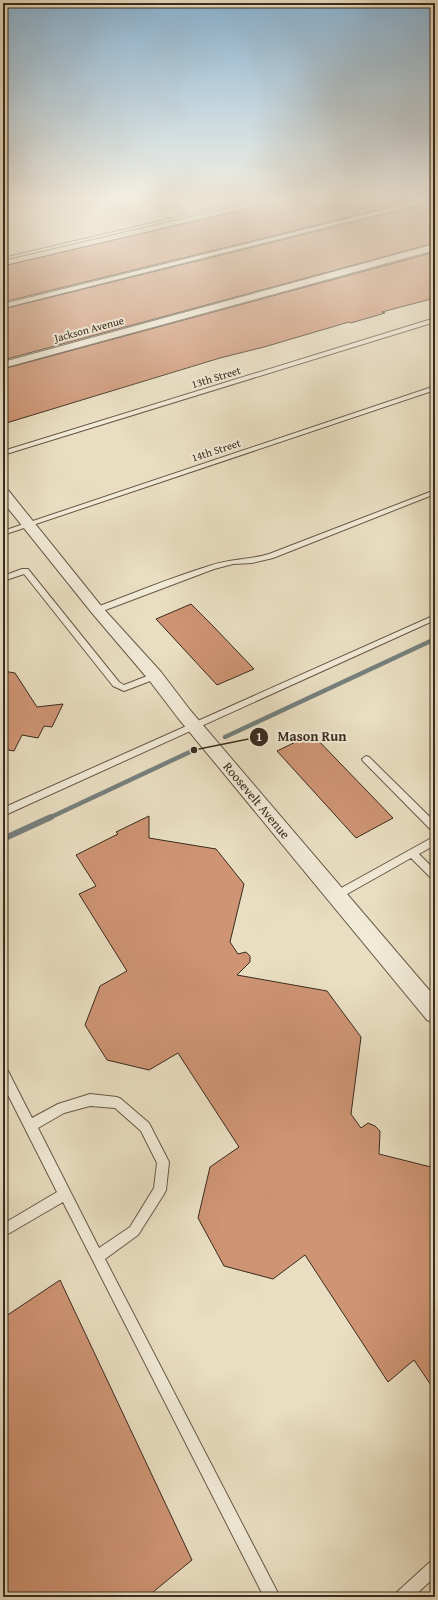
<svg xmlns="http://www.w3.org/2000/svg" width="438" height="1600" viewBox="0 0 438 1600" font-family="'Gentium Book Plus',serif">
	<style>
		.lines { fill: none; stroke-linecap: round; stroke-linejoin: round }
		.stream-far1 { stroke: #75807d; stroke-width: 4.5 }
		.stream { stroke: #75807d; stroke-width: 6 }
		.building { fill: #ce9474; stroke: #3a2b1e }
		.lane-casing { stroke: #665847; stroke-width: 2 }
		.street-casing { stroke: #665847; stroke-width: 2 }
		.lane { fill: #f1ead7; fill-rule: evenodd }
		.street { fill: #f1ead7; fill-rule: evenodd }
		.labels { text-anchor: middle; stroke-width: 4; stroke-linejoin: round; paint-order: stroke }
		.far-street-label { font-size: 11px; fill: #3a2b1e; stroke: #f1ead7 }
		.street-label { font-size: 13px; fill: #3a2b1e; stroke: #f1ead7 }
		.leader { fill: none; stroke: #3a2b1e; stroke-width: 1.5 }
		.callout-dot { fill: #3a2b1e; stroke: #f1ead7; stroke-width: 1.5 }
		.mark-label { font-size: 12px; text-anchor: middle; font-weight: bold; fill: #fff }
		.callout-label { font-size: 14px; text-anchor: middle; font-weight: bold; fill: #3a2b1e; stroke: #f1ead7; stroke-width: 4; stroke-linejoin: round; paint-order: stroke }
	</style>
	<rect width="100%" height="100%" fill="#e9dec1"/>
	<filter id="stains"><feTurbulence type="fractalNoise" baseFrequency=".005" numOctaves="4"/><feColorMatrix values="0 0 0 0 .2 0 0 0 0 .09 0 0 0 0 .02 0 0 0 .5 -.17"/></filter>
	<radialGradient id="worn" r=".72"><stop offset=".6" stop-color="#630" stop-opacity="0"/><stop offset="1" stop-color="#630" stop-opacity=".3"/></radialGradient>
	<g class="lines">
		<path class="stream-far1" d="M225,737L435,639
			M49,818L194,750"/>
		<path class="stream" d="M3,839L51,817"/>
	</g>
	<path class="building" d="M292,198H410L415,201L3,302V266Z
		M423,205L435,210V243L3,360V309Z
		M435,252V298L382,312L385,313L351,323L349,322L264,347L220,358L3,424V369Z
		M191,604L213,626L254,669L217,685L156,619Z
		M3,671L15,673L37,707L63,704L52,727L44,726L38,738L22,735L14,751L3,749Z
		M312,734L393,818L356,838L277,751Z
		M149,816V838L216,849L244,884L230,942L238,954L246,952L250,956V962L237,975L327,991L361,1037L351,1114L361,1128L368,1123L375,1126L380,1131L379,1154L435,1168V1391L414,1360L388,1382L305,1255L273,1279L224,1266L198,1218L210,1167L239,1147L178,1053L149,1070L107,1060L85,1025L100,986L127,971L79,894L96,886L76,855L118,834L116,832Z
		M60,1280L192,1560L147,1597H3V1318Z"/>
	<g class="lines">
		<g class="lane-casing">
			<path id="lane" d="M258,198H267L3,260V258Z
				M432,198H435V200L3,308V304Z
				M435,318V322L3,455V451Z
				M435,386V390L3,535V531Z
				M435,490V494L273,558L252,563L233,564L214,569L100,612H97L93,610L94,608C132,594 170,578 209,566C228,559 249,560 269,554Z
				M22,569H28L119,682L124,685L155,673L158,674L159,676L158,678L124,691L113,686L24,574L3,581V576Z
				M435,615V620L3,816V808Z
				M366,756L369,757L435,822V832L432,831L363,761L362,759Z
				M435,836V845L419,854L435,870V880L432,879L411,858L340,898L337,899L334,898L332,895L334,892Z
				M3,1068L7,1069L32,1118L58,1104L90,1094L117,1097L121,1099L149,1123L167,1158L169,1162L166,1190L164,1194L138,1235L105,1259L280,1597H264L63,1202L3,1237V1224L57,1192L3,1085ZM90,1106L115,1108L141,1131L157,1163L154,1188L130,1227L99,1248L38,1128L64,1113Z
				M435,1559V1577L413,1597H394L397,1592L430,1562Z"/>
		</g>
		<g class="street-casing">
			<path id="street" d="M435,244V250L3,368V362Z
				M3,489L8,490L102,607L161,672L190,710L435,997V1023L427,1020L178,718L149,680L92,613L3,502Z"/>
		</g>
		<use href="#lane" class="lane"/>
		<use href="#street" class="street"/>
	</g>
	<linearGradient id="sky" x2="0" y2="1"><stop stop-color="#8ab6d7"/><stop offset="0.47" stop-color="#f5f0e3"/><stop offset="1" stop-color="#f5f0e3" stop-opacity="0"/></linearGradient>
	<rect width="438" height="422" fill="url(#sky)"/>
	<g class="labels">
		<g class="far-street-label">
			<text transform="translate(89 329) rotate(-15)" y="4">Jackson Avenue</text>
			<text transform="translate(216 377) rotate(-17)" y="4">13th Street</text>
			<text transform="translate(216 450) rotate(-18)" y="4">14th Street</text>
		</g>
		<g class="street-label">
			<text transform="translate(257 800) rotate(50)" y="5">Roosevelt Avenue</text>
		</g>
	</g>
	<path class="leader" d="M194 750L259 737"/>
	<g class="callout-dot">
		<circle cx="194" cy="750" r="4"/>
		<circle cx="259" cy="737" r="10"/>
	</g>
	<g class="mark-label">
		<text x="259" y="741">1</text>
	</g>
	<g class="callout-label">
		<text x="312" y="741">Mason Run</text>
	</g>
	<rect width="438" height="1600" fill="none" stroke="#e9dec1" stroke-width="16"/>
	<rect x="4" y="4" width="430" height="1592" fill="none" stroke="#3a2b1e" stroke-width="2"/>
	<rect x="8" y="8" width="422" height="1584" fill="none" stroke="#3a2b1e"/>
	<rect width="100%" height="100%" filter="url(#stains)"/>
	<rect width="100%" height="100%" fill="url(#worn)"/>
</svg>
